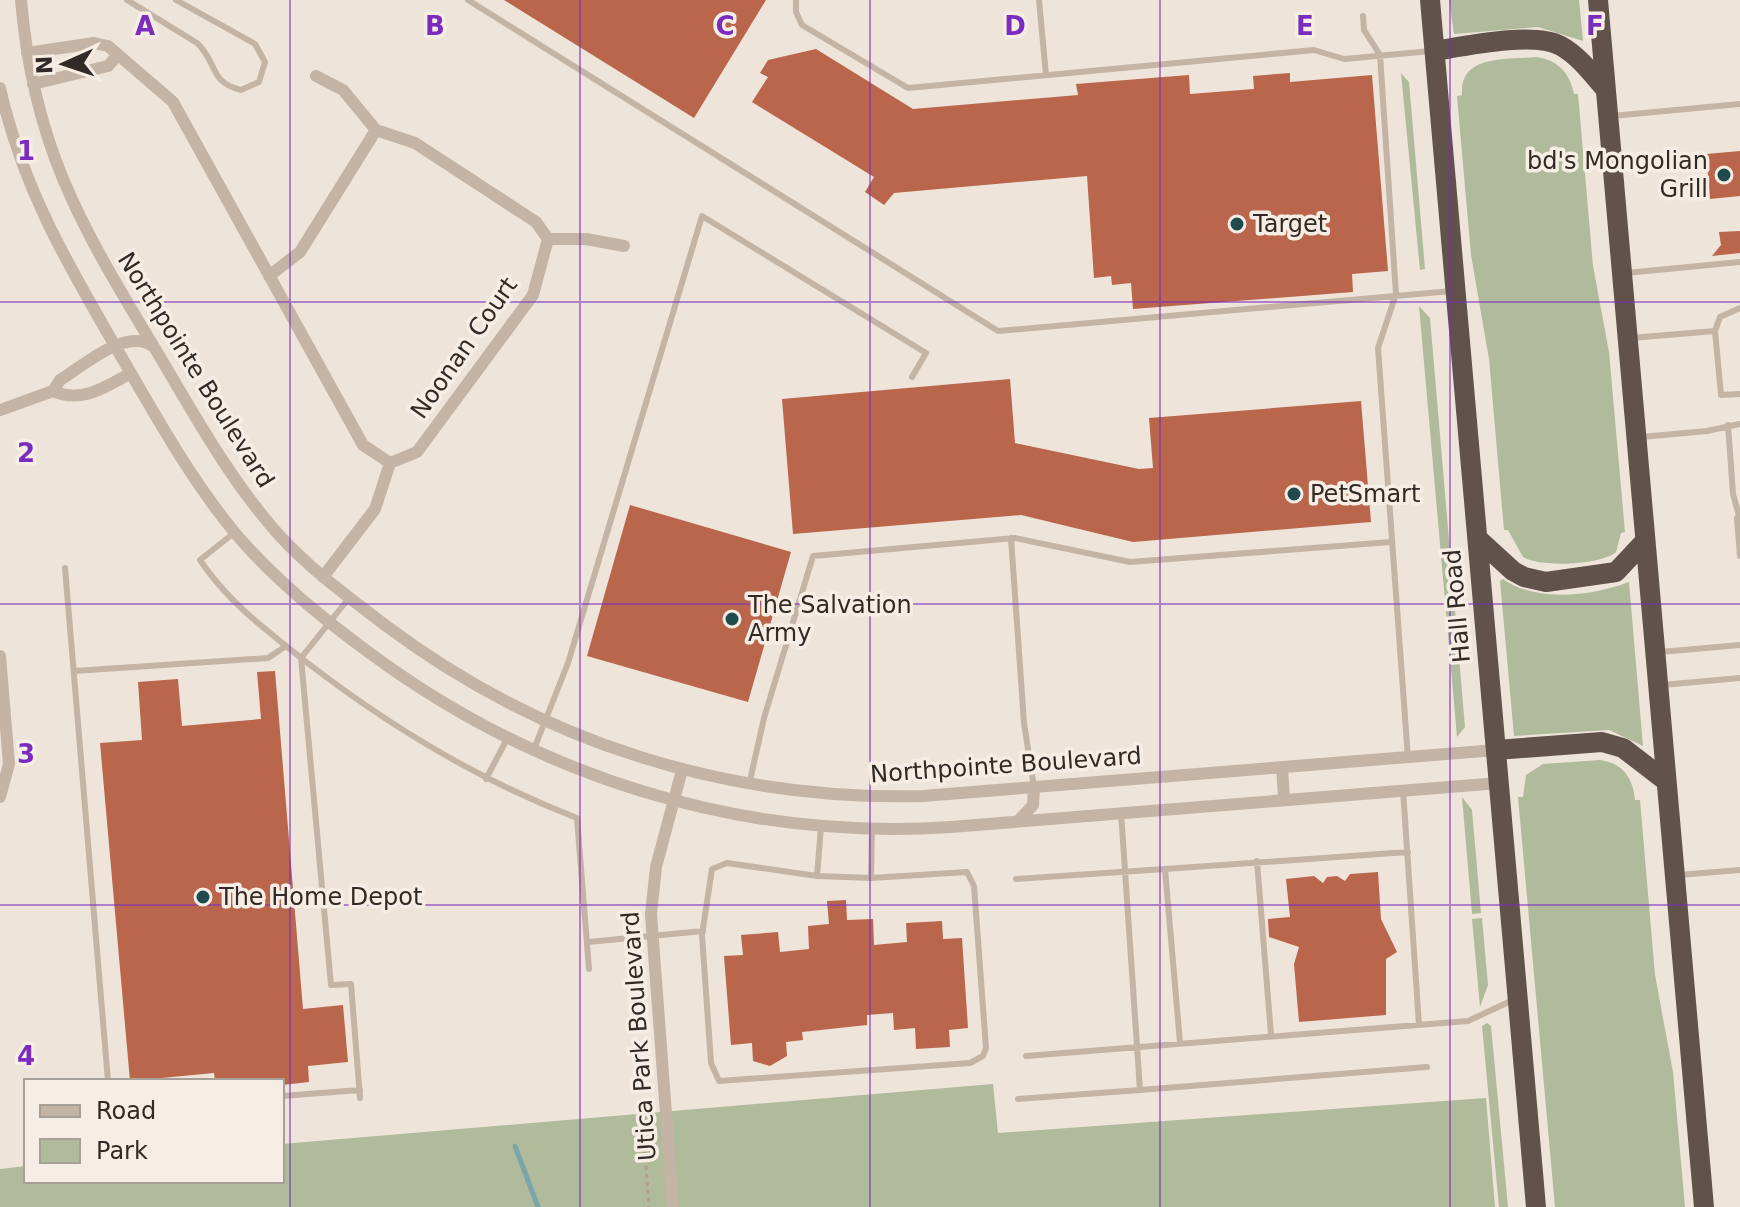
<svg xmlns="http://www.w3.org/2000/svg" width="1740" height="1207" viewBox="0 0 1740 1207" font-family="'DejaVu Sans',sans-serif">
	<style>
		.green { fill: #b0bb9b }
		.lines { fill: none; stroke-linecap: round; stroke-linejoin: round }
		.stream { stroke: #7ba6a8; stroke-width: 5 }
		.building { fill: #b9664c }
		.path { stroke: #b09e91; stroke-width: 3; stroke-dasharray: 4 4; stroke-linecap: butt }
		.service { stroke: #c4b4a6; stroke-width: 6 }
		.minor { stroke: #c4b4a6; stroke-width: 12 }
		.trunk { stroke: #62524c; stroke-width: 20 }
		.grid { fill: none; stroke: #7b2cbf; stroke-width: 2; stroke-opacity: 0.55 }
		.poi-dot { fill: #204b4e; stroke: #f6eee4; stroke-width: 3 }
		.labels { text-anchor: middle; stroke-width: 7; stroke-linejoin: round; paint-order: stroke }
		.poi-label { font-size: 24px; fill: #312a26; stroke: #f6eee4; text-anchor: start }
		.street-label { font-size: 24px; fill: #312a26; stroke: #f6eee4 }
		.grid-label { font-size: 26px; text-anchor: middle; font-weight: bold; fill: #7b2cbf; stroke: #f6eee4; stroke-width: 7; stroke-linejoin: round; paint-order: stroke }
	</style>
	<rect width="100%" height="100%" fill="#eee4d9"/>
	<path class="green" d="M1449,0H1579L1583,41L1538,27L1454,34Z
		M1536,57C1558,60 1570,73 1574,94H1578L1593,266L1609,352L1625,532L1621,533L1616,552C1601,565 1540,568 1523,557L1508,530H1504L1489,359L1471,255L1457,96L1462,95C1459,54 1507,60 1536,57Z
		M1401,73L1409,82L1425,269L1420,270Z
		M1419,306L1430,318L1465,727L1457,737Z
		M1503,579C1537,603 1592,596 1629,582L1643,746L1609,730L1514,736L1500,581Z
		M1600,760C1623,763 1633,778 1635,800H1640L1655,975L1673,1072L1685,1207H1555L1518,797H1523L1526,775L1543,764Z
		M1462,797L1472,810L1481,913L1472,914Z
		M1482,918L1488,985L1480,1007L1472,919Z
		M1487,1023L1491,1026L1508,1207H1499L1482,1026Z
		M993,1084L998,1133L1486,1098L1495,1207H0V1169L26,1166V1181H282V1144Z"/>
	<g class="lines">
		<path class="stream" d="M515,1146L538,1207"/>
	</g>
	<path class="building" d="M504,0H766L694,118Z
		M816,49L913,109L1078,95L1076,84L1189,75L1190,94L1254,89L1253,76L1290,73V82L1372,75L1388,271L1352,274L1353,292L1133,309L1131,283L1112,285L1111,276L1094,278L1087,176L894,193L884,205L865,192L874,177L752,102L768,77L760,73L768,60Z
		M1740,151V196L1710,199L1706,154Z
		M1740,231V253L1712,256L1721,245L1719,232Z
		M1010,379L1015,443L1139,469L1153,468L1149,418L1361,401L1371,522L1133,542L1021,515L793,534L782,399Z
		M630,505L791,552L748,702L587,656Z
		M275,671L303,1009L343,1005L348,1062L308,1066L309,1082L282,1085V1081H215L214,1073L130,1081L100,743L142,740L138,682L178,679L182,726L261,719L257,672Z
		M1378,872L1381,919L1397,952L1386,959V1015L1299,1022L1294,964L1299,947L1269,937L1268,919L1290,917L1286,879L1314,876L1323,883L1327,877L1337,876L1345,881L1350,874Z
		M846,900L847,920L873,919L874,945L907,942L906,923L942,921L943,939L962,938L968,1028L949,1030L950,1047L916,1049L915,1028L894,1030L893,1013L867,1015V1025L802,1032L803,1040L786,1042L787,1056L770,1066L753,1061L752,1043L731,1045L724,956L743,955L741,935L778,932L780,952L809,949L808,926L829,924L827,901Z"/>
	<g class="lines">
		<path class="path" d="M642,1110L649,1207"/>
		<path class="service" d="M127,0L197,43C218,62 208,82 241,90L259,82L265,62L255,44L176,0
			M468,0L998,331L1452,291
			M796,0V12L802,25L908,88L1314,50L1344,59L1431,51
			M1039,0L1046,75
			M1363,16L1364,30L1380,55L1396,294L1378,348L1408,758
			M1612,116L1740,104
			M1626,273L1740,262
			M1740,308L1720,317L1715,331L1721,395L1740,394
			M1631,338L1715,331
			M1728,425L1733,494L1740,519
			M1641,437L1707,431L1740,424
			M1737,518L1740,556
			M234,533L200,560C227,601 267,631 305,661C389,726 478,780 577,818L589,969
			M1011,538L1024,723L1034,787
			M65,568L108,1081
			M349,598L301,658L331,985L351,984L360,1098
			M1660,652L1740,645
			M74,671L268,658L286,646
			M1662,685L1740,678
			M534,749L568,663L702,216L926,353L912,377
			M486,779L507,739
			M749,785L764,718L813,556L1015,538L1130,562L1391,542
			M1403,790L1419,1025
			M1121,812L1140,1090L1427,1067
			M1257,861L1271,1035
			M727,863L817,876L871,878L967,872L974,886L986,1048L983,1056L970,1063L719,1081L711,1063L702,935L712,869Z
			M1678,875L1740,870
			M817,876L821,827
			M871,878L872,829
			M1016,879L1165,869
			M588,942L703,931
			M1180,1043L1165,869L1408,852
			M1026,1056L1468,1021L1513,1000
			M282,1096L360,1090
			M1018,1099L1140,1090"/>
		<path class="minor" d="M21,0C33,143 79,223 151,342C191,408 227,477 279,535C310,569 348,597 385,625C542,743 727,801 923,796L1496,750
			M27,53L94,43L108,46L173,102L363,445L390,463
			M316,76L343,90L376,130L415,143L536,222L548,239H586L624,246
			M33,84L108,66L117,56
			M0,88C23,189 67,263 118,351C154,413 189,477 235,533C274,579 319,616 367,651C536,777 740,841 951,827L1499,783
			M269,276L300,252L376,130
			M53,391C82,404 105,387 131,373
			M0,410L53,391L60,380C83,366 124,329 151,345
			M323,577L375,509L390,463L417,452L533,295L548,239
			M0,656L9,764L0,797
			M1282,767L1284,799
			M1020,819L1033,805L1034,787
			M673,1207L651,914L656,867L682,770"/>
		<path class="trunk" d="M1430,0L1536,1207
			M1598,0L1704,1207
			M1435,51C1465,46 1534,31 1561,46C1579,56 1593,75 1606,90
			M1478,539L1513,571L1524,577L1546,582L1616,572L1645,541
			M1496,750L1602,742L1623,748L1666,781"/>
	</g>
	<path class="grid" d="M290,0V1207M580,0V1207M870,0V1207M1160,0V1207M1450,0V1207M0,302H1740M0,604H1740M0,905H1740"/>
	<g class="poi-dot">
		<circle cx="1724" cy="175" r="8"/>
		<circle cx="1237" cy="224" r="8"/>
		<circle cx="1294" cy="494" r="8"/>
		<circle cx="732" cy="619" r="8"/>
		<circle cx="203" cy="897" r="8"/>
	</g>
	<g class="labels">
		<g class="poi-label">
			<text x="1708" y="169" text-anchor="end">bd's Mongolian<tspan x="1708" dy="28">Grill</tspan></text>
			<text x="1253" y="232">Target</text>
			<text x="1310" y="502">PetSmart</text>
			<text x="748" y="613">The Salvation<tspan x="748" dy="28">Army</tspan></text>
			<text x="219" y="905">The Home Depot</text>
		</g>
		<g class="street-label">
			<text transform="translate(464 348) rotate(-55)" y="8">Noonan Court</text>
			<text transform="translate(196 370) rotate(58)" y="8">Northpointe Boulevard</text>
			<text transform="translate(1457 606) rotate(-95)" y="8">Hall Road</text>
			<text transform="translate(1006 765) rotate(-4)" y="8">Northpointe Boulevard</text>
			<text transform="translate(639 1036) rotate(-94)" y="8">Utica Park Boulevard</text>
		</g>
	</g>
	<g class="grid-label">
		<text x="145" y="35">A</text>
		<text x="435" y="35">B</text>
		<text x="725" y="35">C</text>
		<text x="1015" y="35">D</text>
		<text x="1305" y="35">E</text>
		<text x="1595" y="35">F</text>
		<text x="26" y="160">1</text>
		<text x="26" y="462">2</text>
		<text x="26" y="763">3</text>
		<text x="26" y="1065">4</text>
	</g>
	<rect x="24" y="1079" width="260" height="104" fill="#f6eee4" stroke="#a7a098" stroke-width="2"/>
	<rect x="40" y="1105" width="40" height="12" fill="#c4b4a6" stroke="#a7a098" stroke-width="2"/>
	<text x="96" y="1119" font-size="24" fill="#312a26">Road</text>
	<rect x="40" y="1139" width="40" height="24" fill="#b0bb9b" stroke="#a7a098" stroke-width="2"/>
	<text x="96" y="1159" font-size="24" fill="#312a26">Park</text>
	<g transform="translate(64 64) rotate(267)" stroke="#f6eee4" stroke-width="6" paint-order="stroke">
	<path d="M0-6L14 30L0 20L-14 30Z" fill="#312a26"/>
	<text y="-12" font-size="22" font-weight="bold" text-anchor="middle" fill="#312a26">N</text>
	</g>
</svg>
